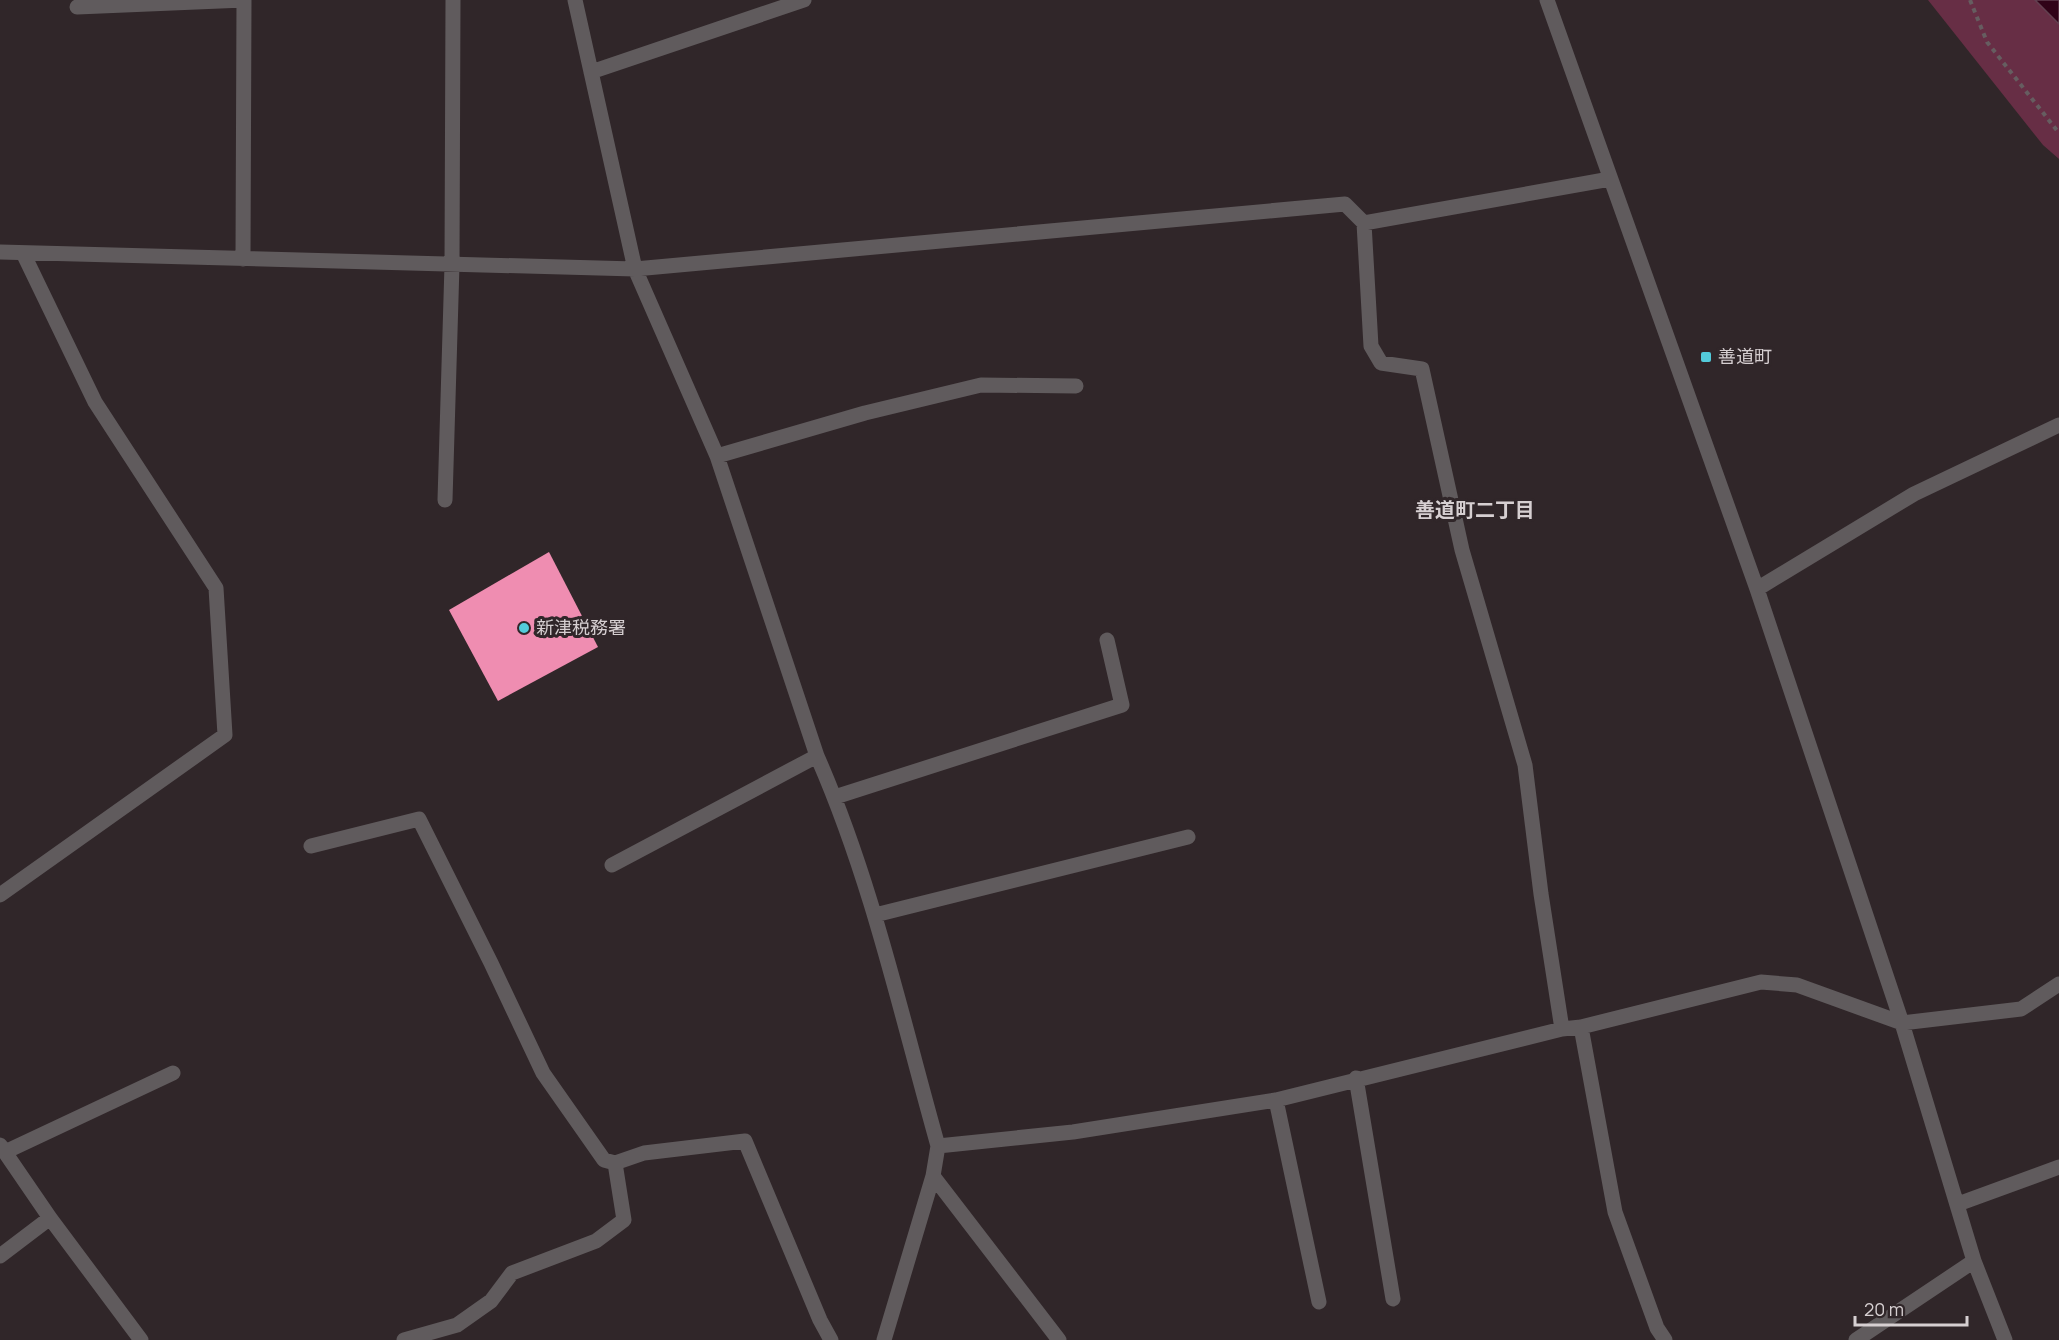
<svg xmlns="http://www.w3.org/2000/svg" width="2059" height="1340" viewBox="0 0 2059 1340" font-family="Manrope,'Noto Sans JP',sans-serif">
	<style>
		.green { fill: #672e45 }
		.water { fill: #300318; stroke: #624050; stroke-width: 1.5 }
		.building { fill: #ef8db1 }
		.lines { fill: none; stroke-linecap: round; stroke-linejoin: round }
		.path { stroke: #665d60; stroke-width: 4; stroke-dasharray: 4.5 4.5; stroke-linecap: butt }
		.minor { stroke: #605b5d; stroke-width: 15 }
		.poi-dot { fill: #53cbda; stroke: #302629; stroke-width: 2 }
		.labels { text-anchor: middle; stroke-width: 6; stroke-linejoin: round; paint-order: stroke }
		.poi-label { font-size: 18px; fill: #d6cfd1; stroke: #302629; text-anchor: start }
		.neighbourhood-label { font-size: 20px; font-weight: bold; fill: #d6cfd1; stroke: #302629 }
	</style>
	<rect width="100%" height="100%" fill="#302629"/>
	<path class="green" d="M1928,0H2059V159L2043,145Z"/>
	<path class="water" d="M2035,0H2059V24Z"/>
	<path class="building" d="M549,552L598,647L498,701L449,610Z"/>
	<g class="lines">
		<path class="path" d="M1970,0L1987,42L2059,133"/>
		<path class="minor" d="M575,0L635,269L717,456L817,756C872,881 901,1015 938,1146L933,1176L884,1340
			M1547,0L1757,589L1902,1023L1974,1261L2005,1340
			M77,7L244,0
			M591,72L804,0
			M1364,223L1371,346L1381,363L1422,369L1462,550L1525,765L1541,894L1562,1029
			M0,252L635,269L1345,204L1364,223L1610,179
			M243,259L244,0
			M717,456L865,413L981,385L1076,386
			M445,500L452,265L453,0
			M1757,589L1914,494L2059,425
			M835,797L1122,705L1107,640
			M311,846L419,819L491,963L543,1073L604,1160L615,1163L644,1153L745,1141L820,1320L831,1340
			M612,865L817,756
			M0,895L225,735L216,588L95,402L23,253
			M875,915L1188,837
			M1581,1027L1615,1212L1657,1328L1665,1340
			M1356,1078L1393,1299
			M1276,1100L1319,1302
			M0,1145L50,1218L141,1340
			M938,1146L1073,1132L1276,1100L1562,1029L1581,1027L1761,982L1797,985L1902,1023L2021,1009L2059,984
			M5,1152L173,1073
			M933,1176L1059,1340
			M1958,1204L2059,1167
			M0,1256L50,1218
			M404,1340L457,1325L491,1301L512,1273L596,1241L624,1220L615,1163
			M1856,1340L1974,1261"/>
	</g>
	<g class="poi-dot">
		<rect x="1700" y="351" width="12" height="12" rx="3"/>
		<circle cx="524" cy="628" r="6"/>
	</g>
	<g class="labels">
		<g class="poi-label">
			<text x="1718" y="363">善道町</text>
			<text x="536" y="634">新津税務署</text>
		</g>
		<g class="neighbourhood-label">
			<text x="1475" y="517">善道町二丁目</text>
		</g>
	</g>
	<path d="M1855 1316v9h112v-9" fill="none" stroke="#d6cfd1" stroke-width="3"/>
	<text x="1864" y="1316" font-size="18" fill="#d6cfd1" stroke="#302629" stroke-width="4.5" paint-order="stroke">20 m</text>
</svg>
